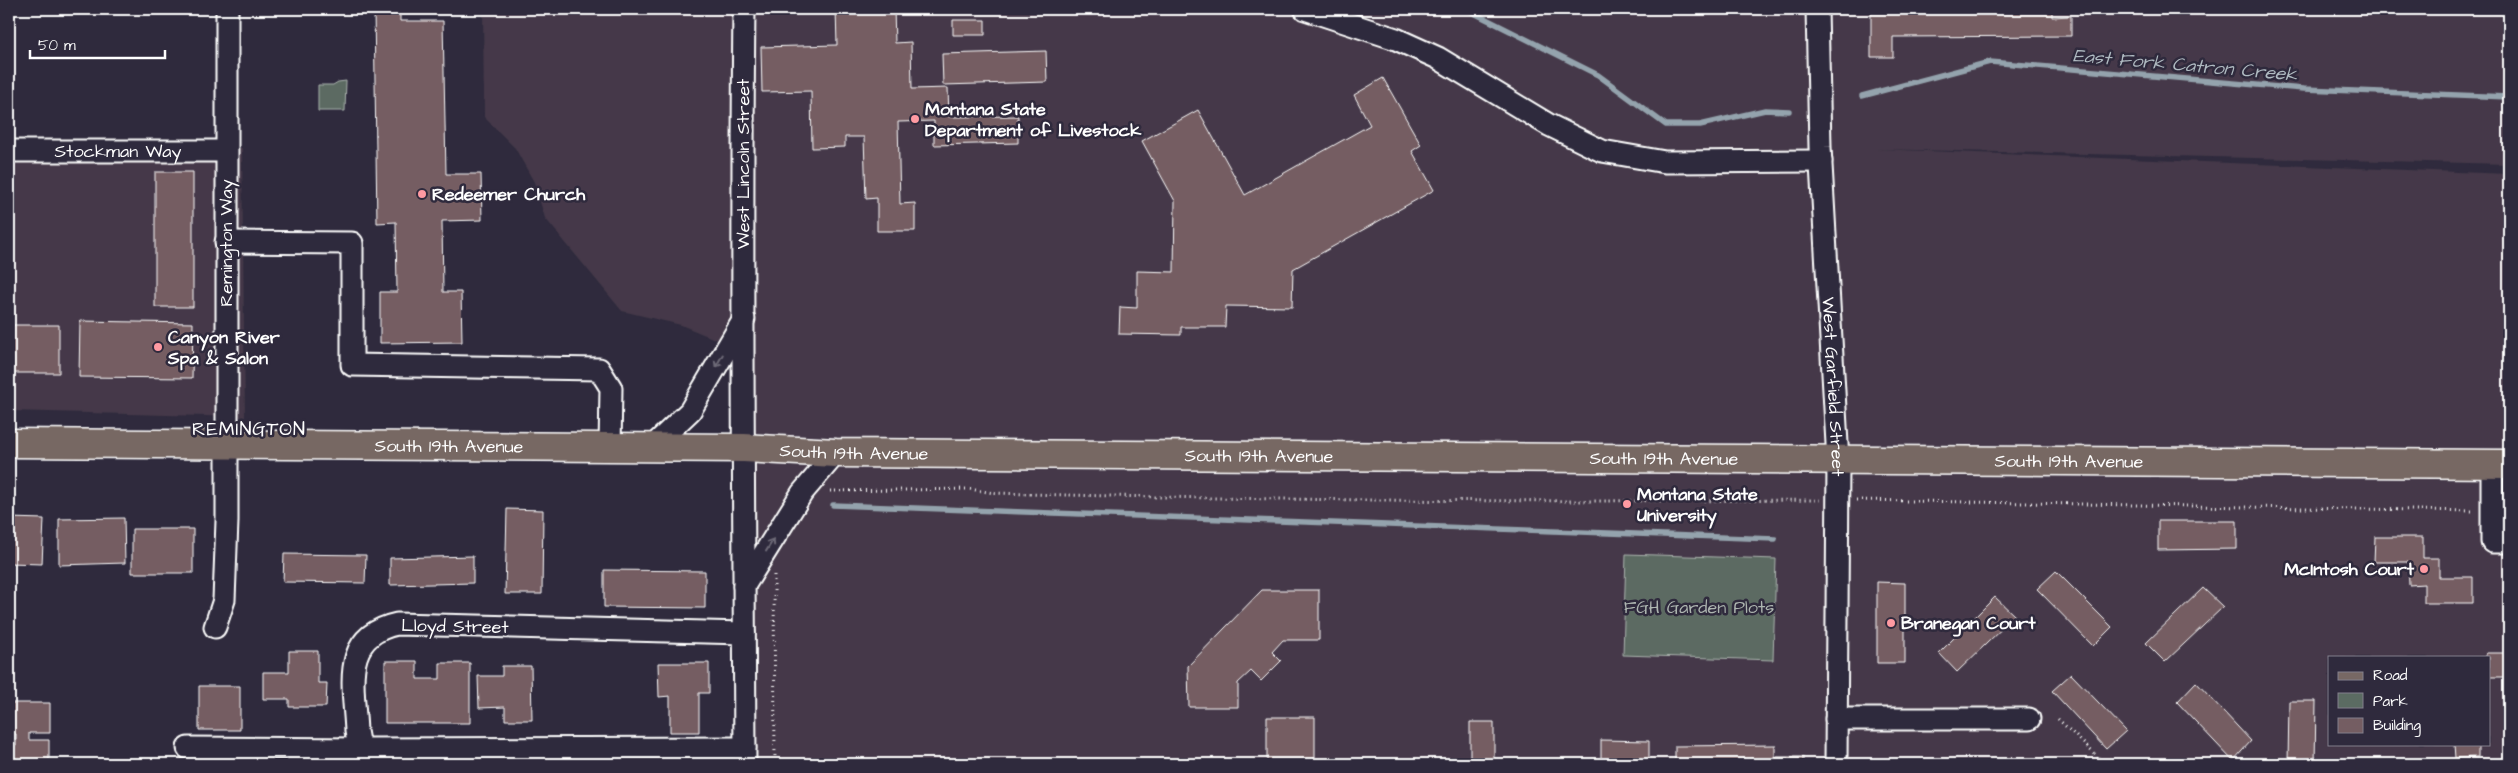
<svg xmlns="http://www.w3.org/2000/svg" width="2518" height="773" viewBox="0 0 2518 773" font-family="'Architects Daughter',sans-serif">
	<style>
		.built { fill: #443948; fill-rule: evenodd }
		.green { fill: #5b6b62; stroke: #adb5b0 }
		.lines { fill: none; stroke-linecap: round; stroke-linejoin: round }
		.stream { stroke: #94a3ad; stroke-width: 5.5 }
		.building { fill: #745d62; stroke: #fff }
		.minor-casing { stroke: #fff; stroke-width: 25 }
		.major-casing { stroke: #fff; stroke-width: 31 }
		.path { stroke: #fff; stroke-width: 3; stroke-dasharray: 1 4; stroke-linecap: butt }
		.minor { stroke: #2f2a3d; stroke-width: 21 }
		.major { stroke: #776864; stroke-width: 28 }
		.oneway { stroke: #6d6a77 }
		.poi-dot { fill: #ff9aa2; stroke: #2f2a3d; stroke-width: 2 }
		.labels { text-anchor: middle; stroke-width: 5; stroke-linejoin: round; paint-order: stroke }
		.poi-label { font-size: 18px; font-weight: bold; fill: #fff; stroke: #2f2a3d; text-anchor: start }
		.street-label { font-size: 18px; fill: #fff; stroke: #2f2a3d }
		.park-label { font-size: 18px; fill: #adb5b0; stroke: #2f2a3d }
		.water-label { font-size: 19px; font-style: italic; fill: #afbac1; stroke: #2f2a3d }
		.neighbourhood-label { font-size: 19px; letter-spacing: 1px; fill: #fff; stroke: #2f2a3d }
	</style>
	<rect width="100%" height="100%" fill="#2f2a3d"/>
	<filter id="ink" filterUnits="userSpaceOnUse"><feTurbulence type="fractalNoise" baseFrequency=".02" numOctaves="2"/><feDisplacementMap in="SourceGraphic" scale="10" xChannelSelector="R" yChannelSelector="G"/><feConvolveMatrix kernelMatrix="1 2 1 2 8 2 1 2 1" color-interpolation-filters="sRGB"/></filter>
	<g filter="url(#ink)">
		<path class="built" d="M483,9H2509V164L1875,149L2509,174V764H746L744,351L681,325L622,311L545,218L534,182L515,148L484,117ZM2329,657H2489V744H2329Z
			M9,147L242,148L245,417L9,411Z"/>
		<path class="green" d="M346,81L345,111H318V85H333L338,82Z
			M1626,554L1776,559L1773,660L1623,655Z"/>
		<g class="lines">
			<path class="stream" d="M1466,9L1598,75L1666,125H1700L1765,110L1789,111
				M1862,96L1990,62L2304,89L2509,97
				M833,505L1775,539"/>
		</g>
		<path class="building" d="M374,9H400V21H443L446,174H481L482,220L442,221L443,292H461L462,342L380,343V292H397L396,222L377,223Z
			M836,9H894L895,43L911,42L912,89L948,88L949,117L1018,116V143L934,145V121L898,122L900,204L915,203V231H877V198L866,199L864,137H845V147L812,148L811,91L762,92L761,47L837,45Z
			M1871,9H2052V17L2071,16V36L1893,37V57H1871Z
			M953,20H985V35H953Z
			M1046,51L1047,82L943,85L942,54Z
			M1383,78L1421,145L1412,151L1434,190L1293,269L1292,307L1226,306L1225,327H1181V335L1119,334L1120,307L1137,308V271L1174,272L1175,201L1142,141L1198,110L1245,195L1370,125L1354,95Z
			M155,172H193V307H155Z
			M80,321L193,323L192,378L79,377Z
			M9,325H59V373H9Z
			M507,509L543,510L542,594H505Z
			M9,518L44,519L42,564L9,563Z
			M124,518L125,563L59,565V519Z
			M2158,521H2237V549L2158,550Z
			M132,529H193V573H132Z
			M2375,537H2423V558H2439V577H2473V603H2424V584L2409,585L2408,562H2374Z
			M284,554L366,555L365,583L283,582Z
			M473,556V583L390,585V558Z
			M604,570L705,571V608L604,607Z
			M2056,571L2112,627L2093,646L2037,589Z
			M1877,582L1905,583V663H1877Z
			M2203,588L2223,607L2165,662L2146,643Z
			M1262,590H1319V640H1283L1272,652L1281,661L1261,681L1251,671L1238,683V707H1189L1188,666Z
			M1995,597L2015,616L1957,672L1939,653Z
			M289,651H318V683H327L326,707H289V699H263V672H289Z
			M2486,653H2509V677H2489V657H2486Z
			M385,661H417V679H440V663H470V723H385Z
			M658,663H709V693H699V732H670V696L659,697Z
			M502,666H531L532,720H505V707L479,708L478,676H502Z
			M2071,674L2126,731L2106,749L2052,691Z
			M2196,682L2251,741L2233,761L2177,702Z
			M199,686H240V730H199Z
			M2289,701H2316L2315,764H2288Z
			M9,703H50V733H29V740H49V764H9V745H16V734H9Z
			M1267,717H1315V764H1267Z
			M1470,722H1494V764H1470Z
			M1601,740L1649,741V764H1601Z
			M2454,744H2478V757L2455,758Z
			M1775,745V757H1803V764H1675V746Z
			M432,757L464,758V764H432Z
			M209,758H241V764H209Z
			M356,760H385V764H356Z
			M283,761H314V764H283Z"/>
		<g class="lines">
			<g class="minor-casing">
				<g id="minor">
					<path d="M744,9C741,261 744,512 745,764"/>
					<path d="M1305,9L1396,39L1438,58L1549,125L1602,151L1665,162L1821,161"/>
					<path id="s1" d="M1817,9L1820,147L1838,461L1836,764"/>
					<path id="s2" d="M9,151H226"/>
					<path d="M226,242L352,243V365L599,369L611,388L610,447"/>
					<path d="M652,447L690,411L744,319"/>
					<path d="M2492,464V542H2509"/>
					<path d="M744,586L802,493L836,453"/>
					<path d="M215,627L224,600L227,521V9"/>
					<path d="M744,633L397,624C340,636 354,686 356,731L358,742L365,749L745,748"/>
					<path d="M1836,719H2029"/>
					<path d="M188,748L365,749"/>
				</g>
			</g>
			<g class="major-casing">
				<g id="major">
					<path id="s3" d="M9,443L744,448L836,453L2509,464"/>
				</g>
			</g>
			<path class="path" d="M830,491L969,489L994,493C1270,501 1545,502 1820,500
				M1856,500L2473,511
				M774,575L775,764
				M2058,719L2105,764"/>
			<use href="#minor" class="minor"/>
			<use href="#major" class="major"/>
		</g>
		<defs><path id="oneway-shaft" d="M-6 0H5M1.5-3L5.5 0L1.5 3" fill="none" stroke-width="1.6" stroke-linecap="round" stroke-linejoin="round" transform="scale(1.25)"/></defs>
		<g class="oneway">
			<use href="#oneway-shaft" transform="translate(719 361) rotate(120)"/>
			<use href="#oneway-shaft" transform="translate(770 545) rotate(-58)"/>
		</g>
	</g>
	<g class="poi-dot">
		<circle cx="915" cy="119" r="5"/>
		<circle cx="422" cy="194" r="5"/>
		<circle cx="158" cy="347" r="5"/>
		<circle cx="1627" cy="504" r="5"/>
		<circle cx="2424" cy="569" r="5"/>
		<circle cx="1891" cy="623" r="5"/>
	</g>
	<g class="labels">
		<g class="poi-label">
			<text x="925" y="115">Montana State<tspan x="925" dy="21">Department of Livestock</tspan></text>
			<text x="432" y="200">Redeemer Church</text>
			<text x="168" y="343">Canyon River<tspan x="168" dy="21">Spa &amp; Salon</tspan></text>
			<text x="1637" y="500">Montana State<tspan x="1637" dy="21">University</tspan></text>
			<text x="2414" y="575" text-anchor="end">McIntosh Court</text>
			<text x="1901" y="629">Branegan Court</text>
		</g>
		<g class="street-label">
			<text dy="6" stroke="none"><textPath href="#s2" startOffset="109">Stockman Way</textPath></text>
			<text transform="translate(743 164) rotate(-90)" y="6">West Lincoln Street</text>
			<text transform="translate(226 243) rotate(-90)" y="6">Remington Way</text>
			<text dy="6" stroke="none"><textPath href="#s1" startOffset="378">West Garfield Street</textPath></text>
			<text dy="6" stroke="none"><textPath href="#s3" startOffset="440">South 19th Avenue</textPath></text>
			<text dy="6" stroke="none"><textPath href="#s3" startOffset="845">South 19th Avenue</textPath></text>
			<text dy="6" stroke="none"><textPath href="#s3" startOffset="1250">South 19th Avenue</textPath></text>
			<text dy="6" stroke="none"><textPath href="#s3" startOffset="1655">South 19th Avenue</textPath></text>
			<text dy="6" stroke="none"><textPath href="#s3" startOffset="2060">South 19th Avenue</textPath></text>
			<text transform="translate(455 626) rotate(1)" y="6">Lloyd Street</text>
		</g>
		<g class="park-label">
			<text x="1699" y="613">FGH Garden Plots</text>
		</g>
		<g class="water-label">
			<text transform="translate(2185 64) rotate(5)" y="7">East Fork Catron Creek</text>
		</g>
		<g class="neighbourhood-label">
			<text x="249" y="435">REMINGTON</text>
		</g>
	</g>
	<rect width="2518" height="773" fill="none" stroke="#2f2a3d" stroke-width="30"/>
	<rect x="15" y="15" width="2488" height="743" fill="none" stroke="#fff" stroke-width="2" filter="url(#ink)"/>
	<rect x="2328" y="656" width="162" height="90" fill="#2f2a3d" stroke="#827f8b"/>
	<rect x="2338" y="672" width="25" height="8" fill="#776864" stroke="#827f8b"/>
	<text x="2373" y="680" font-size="15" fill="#ffffff">Road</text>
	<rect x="2338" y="693" width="25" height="15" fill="#5b6b62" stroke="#827f8b"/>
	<text x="2373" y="706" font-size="15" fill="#ffffff">Park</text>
	<rect x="2338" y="718" width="25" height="15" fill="#745d62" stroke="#827f8b"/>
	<text x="2373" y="730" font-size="15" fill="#ffffff">Building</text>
	<path d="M30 50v8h135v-8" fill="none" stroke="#ffffff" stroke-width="2.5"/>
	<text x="38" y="50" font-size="15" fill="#ffffff" stroke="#2f2a3d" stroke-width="4" paint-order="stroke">50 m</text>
</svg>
